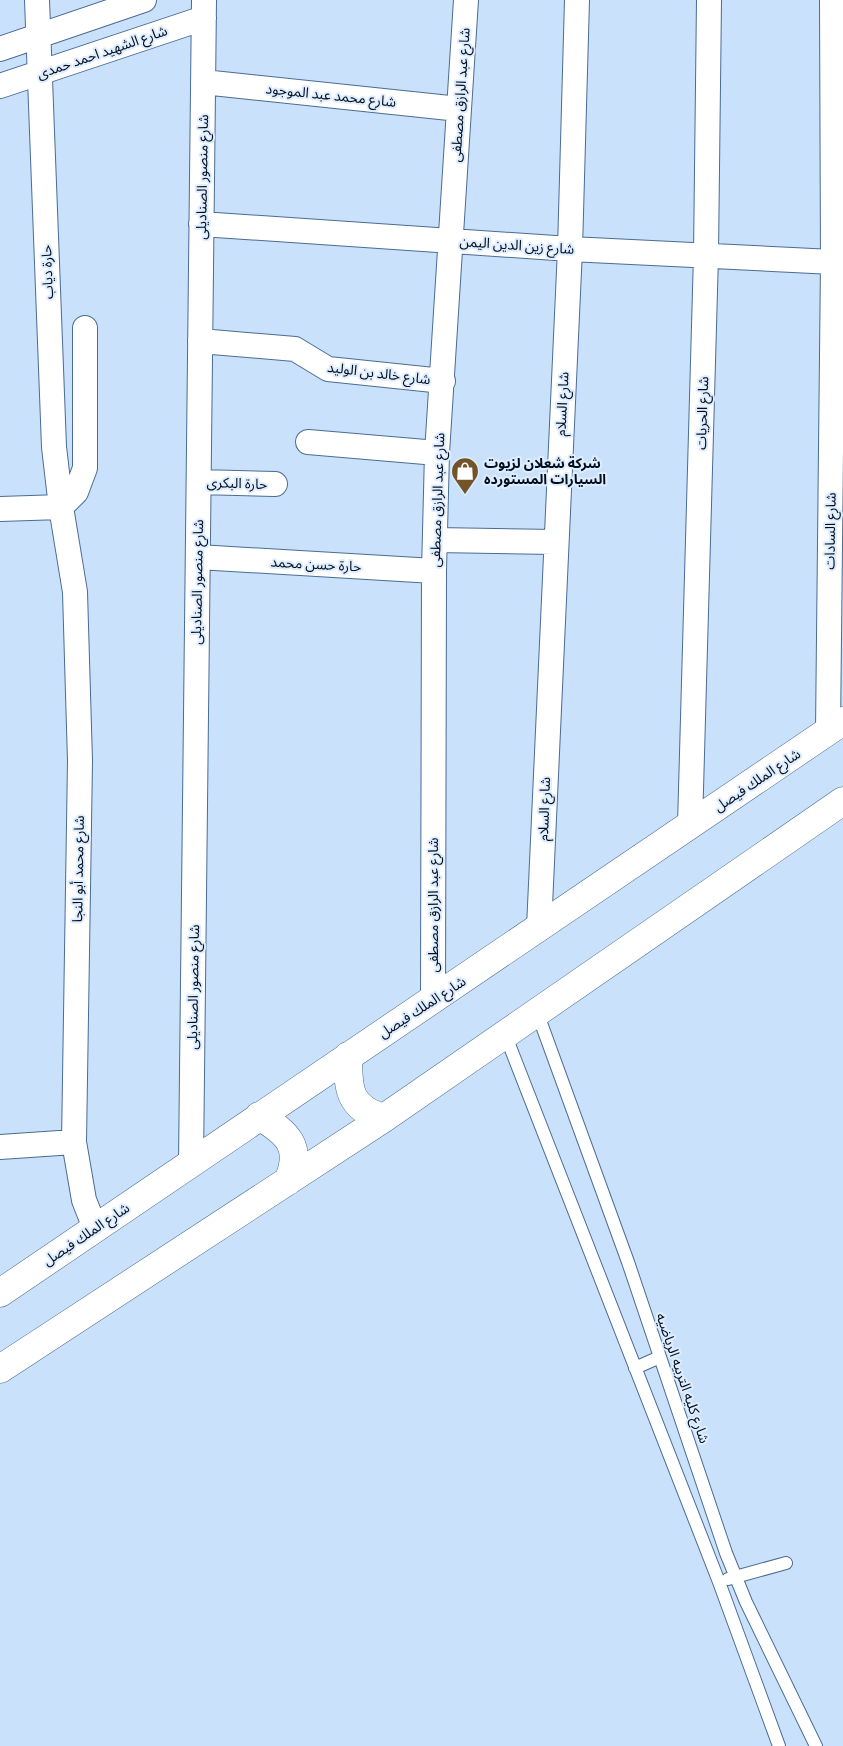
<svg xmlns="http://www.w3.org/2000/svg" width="843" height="1746" viewBox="0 0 843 1746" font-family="'Exo 2','Noto Sans Arabic',sans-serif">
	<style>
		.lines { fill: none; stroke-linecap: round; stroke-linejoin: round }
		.lane-casing { stroke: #4a6c93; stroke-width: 14 }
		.street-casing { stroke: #4a6c93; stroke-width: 26 }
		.primary-casing { stroke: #4a6c93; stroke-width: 29 }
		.lane { stroke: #fff; stroke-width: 12 }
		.street { stroke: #fff; stroke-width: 24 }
		.primary { stroke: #fff; stroke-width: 28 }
		.labels { text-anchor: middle; stroke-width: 4; stroke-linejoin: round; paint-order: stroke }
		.street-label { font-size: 14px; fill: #030e1c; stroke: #deedff }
		.poi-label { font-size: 14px; font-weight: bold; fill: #030e1c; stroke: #deedff; text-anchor: start }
	</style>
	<rect width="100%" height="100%" fill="#cae1fb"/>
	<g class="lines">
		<g class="lane-casing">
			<path id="lane" d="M537,1012L628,1262L726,1553L746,1602L816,1746
				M505,1034L719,1582L779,1746
				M635,1368L660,1357
				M728,1579L786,1563"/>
		</g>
		<g class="street-casing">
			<path id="street" d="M37,0L54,447L61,507L75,592L80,761L74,1142L84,1200L95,1228
				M0,49L144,0
				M203,82L459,109
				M0,86L204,18
				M201,224L570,249L833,262
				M200,341L295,349L328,369L443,381
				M308,442L437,453
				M199,482L275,484
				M0,509L61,507L76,492L85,468V328
				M436,540L555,542
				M198,557L434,571
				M828,731L833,262L832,0
				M690,825L706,255L709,0
				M539,928L570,249L577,0
				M433,1000L434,571L437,453L466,0
				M0,1147L74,1142
				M191,1163L204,0"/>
		</g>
		<g class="primary-casing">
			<path id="primary" d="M348,1056C348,1088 348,1108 384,1118
				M259,1116C288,1133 303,1147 288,1181
				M0,1293L843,721
				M0,1369L384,1118L843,801"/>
		</g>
		<use href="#lane" class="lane"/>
		<use href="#street" class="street"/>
		<use href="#primary" class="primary"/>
	</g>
	<defs>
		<g id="shop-pin" transform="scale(1.4375)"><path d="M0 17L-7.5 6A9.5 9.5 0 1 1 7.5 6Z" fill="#735429" stroke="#deedff"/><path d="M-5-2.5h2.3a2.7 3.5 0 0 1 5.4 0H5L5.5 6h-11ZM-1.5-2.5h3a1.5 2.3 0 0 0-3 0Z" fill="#fff"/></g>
	</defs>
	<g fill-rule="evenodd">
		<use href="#shop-pin" x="465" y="471"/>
	</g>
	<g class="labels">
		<g class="street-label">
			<text transform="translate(102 52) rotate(-19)" y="5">شارع الشهيد احمد حمدى</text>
			<text transform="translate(331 95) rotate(6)" y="5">شارع محمد عبد الموجود</text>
			<text transform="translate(460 95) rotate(-86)" y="5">شارع عبد الرازق مصطفى</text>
			<text transform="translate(202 177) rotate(-89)" y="5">شارع منصور الصناديلى</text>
			<text transform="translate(517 245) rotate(4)" y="5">شارع زين الدين اليمن</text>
			<text transform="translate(47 272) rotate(-92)" y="5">حارة دياب</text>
			<text transform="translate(379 373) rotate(7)" y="5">شارع خالد بن الوليد</text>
			<text transform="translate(562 404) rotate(-87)" y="5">شارع السلام</text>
			<text transform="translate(702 413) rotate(-88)" y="5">شارع الحريات</text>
			<text transform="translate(237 483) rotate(2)" y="5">حارة البكرى</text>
			<text transform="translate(437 500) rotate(-88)" y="5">شارع عبد الرازق مصطفى</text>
			<text transform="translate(830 531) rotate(-89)" y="5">شارع السادات</text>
			<text transform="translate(316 564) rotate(3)" y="5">حارة حسن محمد</text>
			<text transform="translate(197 582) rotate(-89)" y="5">شارع منصور الصناديلى</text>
			<text transform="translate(757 780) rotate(-34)" y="5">شارع الملك فيصل</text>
			<text transform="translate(544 809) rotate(-88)" y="5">شارع السلام</text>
			<text transform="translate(78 869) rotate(-89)" y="5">شارع محمد أبو النجا</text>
			<text transform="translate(433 905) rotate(-90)" y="5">شارع عبد الرازق مصطفى</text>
			<text transform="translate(193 987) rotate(-89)" y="5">شارع منصور الصناديلى</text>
			<text transform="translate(422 1007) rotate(-33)" y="5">شارع الملك فيصل</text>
			<text transform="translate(86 1234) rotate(-34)" y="5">شارع الملك فيصل</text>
			<text transform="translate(683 1378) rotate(71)" y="5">شارع كليه التربيه الرياضيه</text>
		</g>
		<g class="poi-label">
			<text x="484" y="468">شركة شعلان لزيوت<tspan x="484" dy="16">السيارات المستورده</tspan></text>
		</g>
	</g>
</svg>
